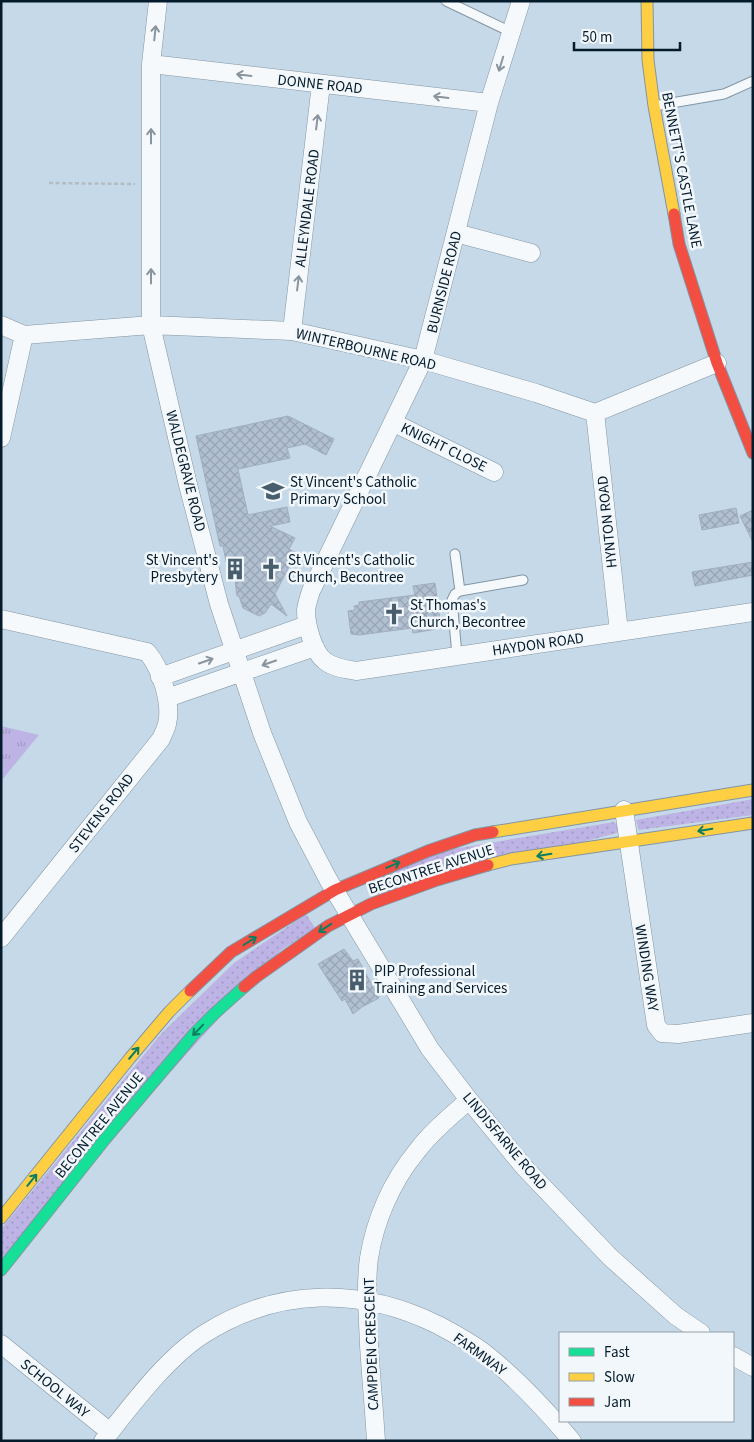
<svg xmlns="http://www.w3.org/2000/svg" width="754" height="1442" viewBox="0 0 754 1442" font-family="'Source Sans 3',sans-serif">
	<style>
		.grass { fill: url(#grass-dots) }
		.park { fill: url(#park-tufts) }
		.building { fill: url(#building-cross-hatch); stroke: #a0aebe }
		.lines { fill: none; stroke-linecap: round; stroke-linejoin: round }
		.lane-casing { stroke: #8295a3; stroke-width: 11 }
		.street-casing { stroke: #8295a3; stroke-width: 19 }
		.fast-casing { stroke: #8295a3; stroke-width: 13 }
		.slow-casing { stroke: #8295a3; stroke-width: 13 }
		.jam-casing { stroke: #8295a3; stroke-width: 13 }
		.path { stroke: #b4bcc3; stroke-width: 2.5; stroke-dasharray: 4 2.5; stroke-linecap: butt }
		.lane { stroke: #f6f9fc; stroke-width: 9 }
		.street { stroke: #f6f9fc; stroke-width: 18 }
		.fast { stroke: #16e098; stroke-width: 11 }
		.slow { stroke: #ffcf43; stroke-width: 11 }
		.jam { stroke: #f24e42; stroke-width: 11 }
		.oneway { stroke: #89959e }
		.oneway2 { stroke: #0d7e62 }
		.labels { text-anchor: middle; stroke-width: 5; stroke-linejoin: round; paint-order: stroke }
		.street-label { font-size: 15px; fill: #041b2b; stroke: #f2f7fc }
		.poi-label { font-size: 15px; fill: #041b2b; stroke: #f2f7fc; text-anchor: start }
	</style>
	<defs>
		<pattern id="grass-dots" width="8" height="8" patternUnits="userSpaceOnUse" patternTransform="scale(1.25)"><rect width="8" height="8" fill="#bdb4e5"/><path d="M2 2h.1M6 6h.1" fill="none" stroke="#a19ac5" stroke-width="1.8" stroke-linecap="round"/></pattern>
		<pattern id="park-tufts" width="24" height="20" patternUnits="userSpaceOnUse" patternTransform="scale(1.25)"><rect width="24" height="20" fill="#bdb4e5"/><path d="M3 7l-1-3M5 7V3M7 7l1-3M15 17l-1-3M17 17v-4M19 17l1-3" fill="none" stroke="#a19ac5"/></pattern>
		<pattern id="building-cross-hatch" width="8" height="8" patternUnits="userSpaceOnUse" patternTransform="scale(1.25)"><rect width="8" height="8" fill="#b1c0d1"/><path d="M0 0l8 8M0 8l8-8" fill="none" stroke="#97a4b4"/></pattern>
	</defs>
	<rect width="100%" height="100%" fill="#c6d9e8"/>
	<path class="grass" d="M753,799V815L639,830L636,820Z
		M614,822C619,826 619,828 617,833L378,895L370,879L442,851Z
		M306,914L315,928L280,951L1,1259V1229L161,1034L234,963Z"/>
	<path class="park" d="M1,726L39,735L1,781Z"/>
	<path class="building" d="M288,416L334,439L326,455L305,444L287,448L290,458L238,469L248,515L287,507L290,522L270,526L295,538L289,549L296,553L275,594L287,616L271,604L265,613L259,616L243,608L239,596H237L235,580L230,581L223,546H220L196,436Z
		M736,508L739,523L702,530L699,515Z
		M753,510V542L740,516Z
		M753,562V575L695,586L692,572Z
		M435,583L440,620L437,629L413,633L412,628L359,635L351,634L348,611L355,610L354,606L359,605V602L415,595L413,586Z
		M344,949L353,961L358,959L379,998L362,1007L353,1014L345,999L342,1001L318,964Z"/>
	<g class="lines">
		<g class="lane-casing">
			<path id="lane" d="M446,1L511,32
				M654,106L724,94L753,81
				M455,554L460,591
				M457,655L452,600L455,594L460,591L523,580"/>
		</g>
		<g class="street-casing">
			<path id="street" d="M158,1L151,64V325L188,485L219,604L262,733L298,822L329,881L430,1049L469,1100L524,1167L610,1257L676,1316L701,1333
				M521,1L489,103L423,360L311,591C309,597 307,604 306,610C306,625 313,652 325,661C334,668 345,669 356,671L753,612
				M151,64L489,103
				M456,233L531,253
				M1,325L24,335L151,325L292,331L423,360L536,393L595,413L717,363
				M292,331L321,84
				M595,413L619,632
				M394,423L494,472
				M1,438L24,335
				M1,619L147,652C161,668 172,703 167,724C166,729 163,734 161,739L1,938
				M160,677L307,625
				M167,698L315,647
				M624,810L656,1025L662,1033L678,1034L753,1023
				M1,1344L110,1432
				M733,1356L753,1367
				M103,1441C131,1406 166,1358 204,1334C278,1287 361,1287 438,1325C455,1334 472,1343 487,1355C518,1380 546,1410 572,1441
				M376,1441C374,1409 371,1377 369,1345C368,1316 365,1287 369,1258C375,1220 392,1181 417,1151C431,1132 451,1116 469,1100"/>
		</g>
		<g class="fast-casing">
			<path id="fast" d="M1,1270L105,1139L194,1034L215,1013L244,987"/>
		</g>
		<g class="slow-casing">
			<path id="slow" d="M647,1L648,60L654,106L674,214
				M493,832L753,790
				M488,865L511,859L753,823
				M1,1218L130,1058L169,1012L190,991"/>
		</g>
		<g class="jam-casing">
			<path id="jam" d="M674,214L679,244L717,363L753,453
				M244,987L256,977L328,926L371,904L437,880L488,865
				M190,991L231,952L335,890L428,851L475,835L493,832"/>
		</g>
		<path class="path" d="M49,183L135,184"/>
		<use href="#lane" class="lane"/>
		<use href="#street" class="street"/>
		<use href="#fast" class="fast"/>
		<use href="#slow" class="slow"/>
		<use href="#jam" class="jam"/>
	</g>
	<defs><path id="oneway-shaft" d="M-6 0H5M1.5-3L5.5 0L1.5 3" fill="none" stroke-width="1.6" stroke-linecap="round" stroke-linejoin="round" transform="scale(1.25)"/></defs>
	<g class="oneway">
		<use href="#oneway-shaft" transform="translate(155 33) rotate(-84)"/>
		<use href="#oneway-shaft" transform="translate(501 64) rotate(107)"/>
		<use href="#oneway-shaft" transform="translate(244 75) rotate(-173)"/>
		<use href="#oneway-shaft" transform="translate(441 97) rotate(-173)"/>
		<use href="#oneway-shaft" transform="translate(317 122) rotate(-83)"/>
		<use href="#oneway-shaft" transform="translate(151 136) rotate(-90)"/>
		<use href="#oneway-shaft" transform="translate(151 276) rotate(-90)"/>
		<use href="#oneway-shaft" transform="translate(298 283) rotate(-83)"/>
		<use href="#oneway-shaft" transform="translate(206 661) rotate(-19)"/>
		<use href="#oneway-shaft" transform="translate(269 663) rotate(161)"/>
	</g>
	<g class="oneway2">
		<use href="#oneway-shaft" transform="translate(705 830) rotate(171)"/>
		<use href="#oneway-shaft" transform="translate(544 855) rotate(171)"/>
		<use href="#oneway-shaft" transform="translate(393 865) rotate(-23)"/>
		<use href="#oneway-shaft" transform="translate(325 928) rotate(147)"/>
		<use href="#oneway-shaft" transform="translate(250 941) rotate(-32)"/>
		<use href="#oneway-shaft" transform="translate(198 1030) rotate(134)"/>
		<use href="#oneway-shaft" transform="translate(134 1053) rotate(-50)"/>
		<use href="#oneway-shaft" transform="translate(32 1180) rotate(-51)"/>
	</g>
	<defs>
		<g id="school-bare" transform="scale(1.725)"><path d="M0-5L7-2L0 1L-7-2ZM-4 1L0 2.5L4 1V4Q0 6-4 4Z" fill="#485e6d" stroke="#f2f7fc" stroke-width="2.5" paint-order="stroke"/></g>
		<g id="building-bare" transform="scale(1.725)"><path d="M-4-6H4V6H1V3H-1V6H-4ZM-2.5-4.3h1.7v1.8h-1.7ZM.8-4.3h1.7v1.8H.8ZM-2.5-1h1.7V.8h-1.7ZM.8-1h1.7V.8H.8Z" fill="#485e6d" stroke="#f2f7fc" stroke-width="2.5" paint-order="stroke"/></g>
		<g id="church-bare" transform="scale(1.725)"><path d="M-1.2-6h2.4v3.5h3.3v2.4h-3.3V6h-2.4V-.1h-3.3v-2.4h3.3Z" fill="#485e6d" stroke="#f2f7fc" stroke-width="2.5" paint-order="stroke"/></g>
	</defs>
	<g fill-rule="evenodd">
		<use href="#school-bare" x="273" y="491"/>
		<use href="#building-bare" x="235" y="569"/>
		<use href="#church-bare" x="271" y="569"/>
		<use href="#church-bare" x="394" y="614"/>
		<use href="#building-bare" x="357" y="980"/>
	</g>
	<g class="labels">
		<g class="street-label">
			<text transform="translate(320 84) rotate(6)" y="5">DONNE ROAD</text>
			<text transform="translate(682 170) rotate(79)" y="5">BENNETT'S CASTLE LANE</text>
			<text transform="translate(307 208) rotate(-83)" y="5">ALLEYNDALE ROAD</text>
			<text transform="translate(444 282) rotate(-76)" y="5">BURNSIDE ROAD</text>
			<text transform="translate(366 349) rotate(13)" y="5">WINTERBOURNE ROAD</text>
			<text transform="translate(444 447) rotate(26)" y="5">KNIGHT CLOSE</text>
			<text transform="translate(186 471) rotate(76)" y="5">WALDEGRAVE ROAD</text>
			<text transform="translate(607 522) rotate(-96)" y="5">HYNTON ROAD</text>
			<text transform="translate(538 644) rotate(-8)" y="5">HAYDON ROAD</text>
			<text transform="translate(101 813) rotate(-52)" y="5">STEVENS ROAD</text>
			<text transform="translate(431 869) rotate(-18)" y="5">BECONTREE AVENUE</text>
			<text transform="translate(647 968) rotate(81)" y="5">WINDING WAY</text>
			<text transform="translate(99 1125) rotate(-51)" y="5">BECONTREE AVENUE</text>
			<text transform="translate(505 1141) rotate(50)" y="5">LINDISFARNE ROAD</text>
			<text transform="translate(371 1344) rotate(-92)" y="5">CAMPDEN CRESCENT</text>
			<text transform="translate(480 1354) rotate(36)" y="5">FARMWAY</text>
			<text transform="translate(55 1388) rotate(39)" y="5">SCHOOL WAY</text>
		</g>
		<g class="poi-label">
			<text x="290" y="487">St Vincent's Catholic<tspan x="290" dy="17">Primary School</tspan></text>
			<text x="218" y="565" text-anchor="end">St Vincent's<tspan x="218" dy="17">Presbytery</tspan></text>
			<text x="288" y="565">St Vincent's Catholic<tspan x="288" dy="17">Church, Becontree</tspan></text>
			<text x="410" y="610">St Thomas's<tspan x="410" dy="17">Church, Becontree</tspan></text>
			<text x="374" y="976">PIP Professional<tspan x="374" dy="17">Training and Services</tspan></text>
		</g>
	</g>
	<rect width="754" height="1442" fill="none" stroke="#041b2b" stroke-width="5"/>
	<rect x="559" y="1332" width="175" height="90" fill="#f2f7fc" stroke="#939fa8"/>
	<rect x="569" y="1348" width="25" height="8" fill="#16e098" stroke="#939fa8"/>
	<text x="604" y="1357" font-size="15" fill="#041b2b">Fast</text>
	<rect x="569" y="1373" width="25" height="8" fill="#ffcf43" stroke="#939fa8"/>
	<text x="604" y="1382" font-size="15" fill="#041b2b">Slow</text>
	<rect x="569" y="1398" width="25" height="8" fill="#f24e42" stroke="#939fa8"/>
	<text x="604" y="1407" font-size="15" fill="#041b2b">Jam</text>
	<path d="M574 42v8h106v-8" fill="none" stroke="#041b2b" stroke-width="2.5"/>
	<text x="582" y="42" font-size="15" fill="#041b2b" stroke="#f2f7fc" stroke-width="4" paint-order="stroke">50 m</text>
</svg>
